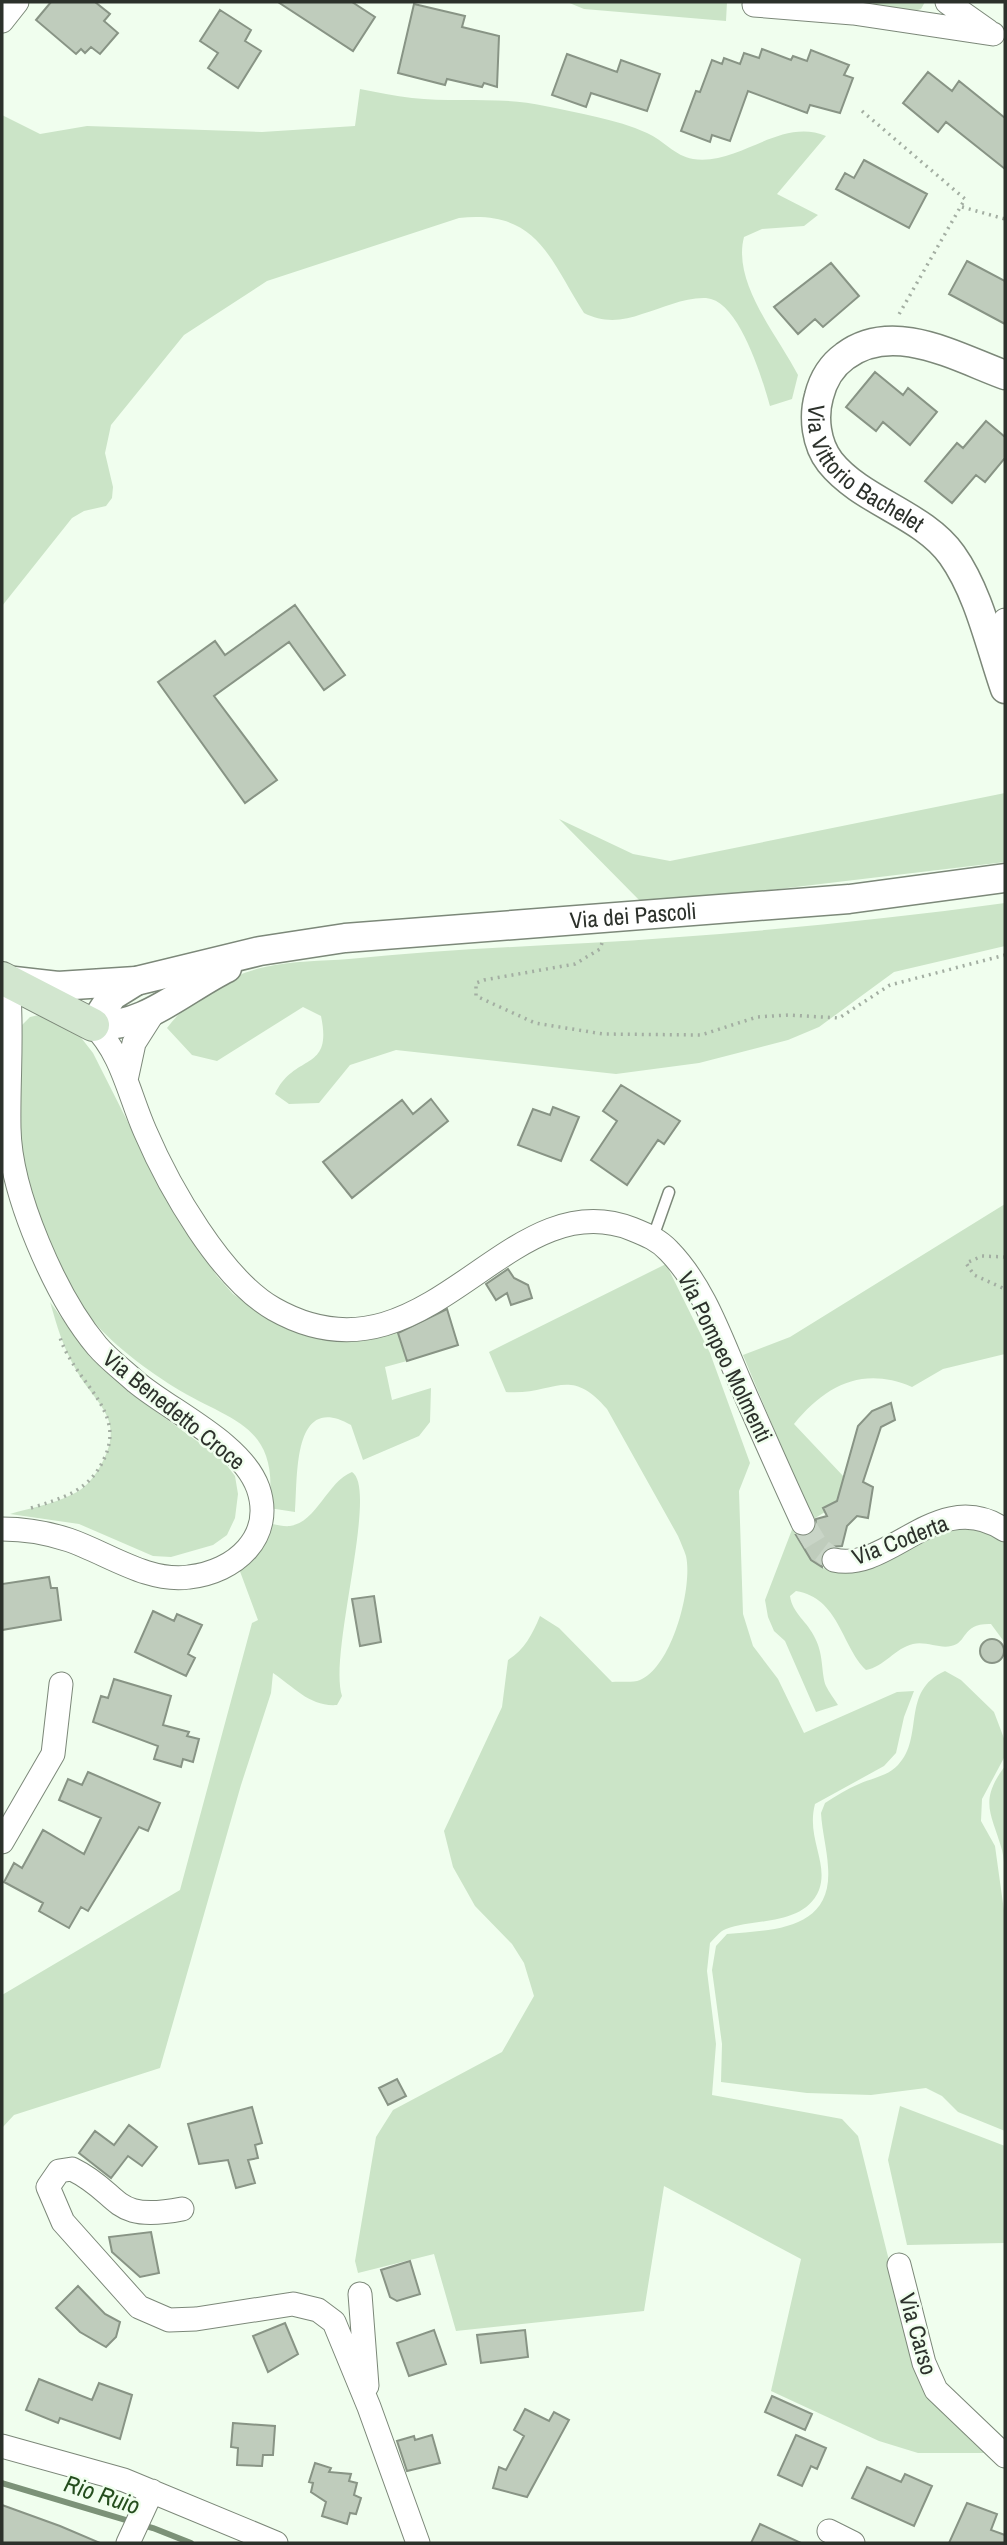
<svg xmlns="http://www.w3.org/2000/svg" width="1007" height="2545" viewBox="0 0 1007 2545" font-family="'Archivo Narrow',sans-serif">
	<style>
		.green { fill: #cbe4c7 }
		.lines { fill: none; stroke-linecap: round; stroke-linejoin: round }
		.stream { stroke: #7c9278; stroke-width: 6 }
		.building { fill: #bfccbc; stroke: #889485; stroke-width: 2 }
		.minor-tunnel { stroke: #c9d5c7; stroke-width: 23; stroke-dasharray: 23 11; stroke-linecap: butt }
		.service-casing { stroke: #7c8879; stroke-width: 13 }
		.minor-casing { stroke: #7c8879; stroke-width: 25 }
		.tertiary-casing { stroke: #7c8879; stroke-width: 31 }
		.secondary-casing { stroke: #7c8879; stroke-width: 34 }
		.path { stroke: #a3aea2; stroke-width: 3.5; stroke-dasharray: 2 5; stroke-linecap: butt }
		.service { stroke: #fff; stroke-width: 10 }
		.minor { stroke: #fff; stroke-width: 23 }
		.tertiary { stroke: #fff; stroke-width: 28 }
		.secondary { stroke: #d2e6cf; stroke-width: 32 }
		.labels { text-anchor: middle; stroke-width: 5; stroke-linejoin: round; paint-order: stroke }
		.street-label { font-size: 23px; fill: #2c312b; stroke: #f0feee }
		.water-label { font-size: 24px; font-style: italic; fill: #254e1e; stroke: #f0feee }
	</style>
	<rect width="100%" height="100%" fill="#f0feee"/>
	<path class="green" d="M567,2H727L726,21L584,9Z
		M872,2H925L921,9L915,11L876,7Z
		M360,89C377,92 395,96 412,98C455,103 502,96 545,106C578,113 616,119 647,133C663,140 675,156 693,159C739,166 780,117 826,136L777,194L818,215L804,226L762,229L744,237C732,283 778,336 798,375L792,399L770,406C762,378 739,300 706,298C685,297 662,308 642,314C623,321 603,323 584,313C548,256 537,210 459,218L267,281L184,335L111,425L105,453L113,487L112,498L106,506L84,511L72,518L2,606V115L40,134L87,126L262,132L355,126Z
		M1005,793V862L644,905L559,819L633,854L670,861Z
		M1005,903V946L894,972L819,1027L788,1040L699,1063L616,1074L396,1050L350,1065L319,1103L289,1104L275,1094C295,1052 333,1073 321,1016L303,1007L217,1061L192,1055L167,1028C189,998 229,975 265,967C292,961 322,961 349,959C429,951 508,947 588,943C727,935 867,922 1005,903Z
		M43,1014L79,1035L93,1053L147,1160L194,1242L217,1276L233,1294L255,1309L397,1329L407,1361L385,1367L392,1400L431,1388L430,1422L419,1436L363,1460L351,1425C292,1391 298,1477 295,1512L269,1508C280,1422 230,1422 174,1387C141,1366 104,1338 82,1307C52,1263 24,1191 17,1139C13,1103 19,1063 20,1027L30,1017Z
		M1005,1204V1354L943,1369L912,1387C863,1366 826,1385 794,1424L845,1478L837,1501L823,1508L825,1512L812,1520L743,1355L790,1337Z
		M666,1264L710,1353L750,1463L739,1491L743,1614L753,1646L778,1679L804,1733L897,1692L914,1691L904,1717L896,1753L884,1766L815,1804C806,1838 829,1863 819,1890C804,1926 755,1918 726,1929C720,1931 715,1938 710,1943L707,1971L716,2044L712,2095L842,2119L858,2136L915,2365L986,2453H918L879,2441L771,2391L801,2259L664,2186L644,2311L456,2331L434,2254L358,2273L355,2261L376,2137L393,2110L502,2052L534,1996L524,1963L512,1944L475,1906L453,1867L444,1831L502,1707L508,1660C525,1649 532,1635 540,1616L559,1628L612,1682C620,1681 633,1683 640,1680C672,1667 693,1587 686,1556C684,1550 681,1543 678,1536L607,1409C569,1364 553,1396 506,1392L489,1352Z
		M50,1302L90,1357L133,1395L222,1459L235,1476L238,1494L235,1518L227,1535L213,1545L171,1557L153,1556L79,1524L10,1514C30,1508 54,1504 73,1494C85,1489 96,1475 102,1463C126,1417 95,1405 75,1368C63,1347 57,1326 50,1302Z
		M352,1472C379,1489 328,1655 342,1696L337,1705C310,1707 294,1687 273,1673L271,1693L241,1785L160,2068L14,2115L2,2128V1995L180,1890L252,1623L258,1620L238,1566L262,1522C270,1523 282,1527 290,1526C317,1522 327,1482 352,1472Z
		M966,1525L997,1533L1005,1541V1643L991,1624C961,1623 968,1643 951,1646C940,1649 926,1641 913,1644C895,1648 884,1667 866,1670C841,1645 839,1598 796,1591L790,1596C792,1613 808,1622 815,1638C824,1655 821,1674 826,1686C829,1692 834,1699 838,1705L816,1712L785,1641L774,1631L768,1617L765,1600L793,1527L811,1560L827,1570L830,1567Z
		M945,1671L961,1680L994,1712L1005,1741V1756L982,1799L981,1821L995,1846L1005,1918V2131L958,2112L942,2096L926,2088L871,2095L807,2093L721,2082L722,2044L712,1970L716,1946L727,1934C773,1930 833,1930 828,1867C827,1849 822,1831 821,1813L825,1803C836,1796 847,1789 859,1784C872,1778 888,1776 898,1765C925,1737 900,1691 945,1671Z
		M1005,1766V1890C1005,1877 1005,1863 1002,1850C992,1814 978,1802 1005,1766Z
		M900,2106L1005,2146V2243L907,2245L888,2160Z"/>
	<g class="lines">
		<path class="stream" d="M2,2483L153,2528L191,2543"/>
	</g>
	<path class="building" d="M51,2H95L110,14L104,21L118,33L100,54L91,47L85,53L81,49L76,54L36,20Z
		M278,2H352L375,17L353,51Z
		M414,4L465,16L462,27L499,36L497,87L484,83L482,87L447,79L445,85L398,73Z
		M220,10L251,30L245,41L261,51L238,88L208,68L218,53L200,41Z
		M762,49L791,60L793,56L807,61L811,50L849,65L844,75L853,78L840,113L810,105L807,113L748,91L730,141L712,135L710,142L681,131L696,91L700,92L712,60L722,64L724,58L740,64L744,53L759,58Z
		M567,54L617,72L621,60L660,74L647,111L591,93L586,107L552,95Z
		M928,72L952,91L959,81L1005,118V169L946,122L938,132L903,103Z
		M864,160L927,194L909,228L836,189L845,173L854,178Z
		M967,261L1005,281V324L949,294Z
		M831,263L859,296L823,327L815,319L798,334L774,307Z
		M875,372L903,395L908,388L937,412L910,445L883,422L876,431L846,407Z
		M986,421L1005,437V458L985,482L976,475L952,503L925,481L957,443L963,448Z
		M295,605L345,675L324,690L289,642L214,696L277,780L245,803L158,682L215,641L225,655Z
		M621,1085L680,1121L664,1144L658,1140L627,1185L591,1160L617,1121L603,1111Z
		M431,1099L448,1121L352,1198L323,1162L402,1100L413,1114Z
		M553,1107L579,1117L561,1161L518,1145L533,1109L550,1115Z
		M508,1269L514,1278L528,1285L532,1298L511,1305L507,1293L496,1300L486,1284Z
		M447,1309L458,1345L407,1361L398,1333Z
		M891,1403L895,1420L881,1427L863,1482L873,1487L868,1518L857,1516L847,1526L842,1546L828,1547L823,1552L822,1567L811,1560L796,1535H809L815,1530L816,1519L827,1516L823,1508L837,1501L858,1426L872,1411Z
		M49,1577L51,1588H57L61,1620L2,1630V1584Z
		M374,1596L381,1642L360,1646L352,1599Z
		M153,1611L174,1621L177,1614L202,1625L188,1654L195,1658L186,1676L135,1652Z
		M980 1651a12 12 0 1 1 24 0a12 12 0 1 1-24 0Z
		M114,1679L171,1696L163,1725L189,1732L187,1736L199,1739L193,1762L183,1759L181,1767L154,1759L158,1746L93,1722L101,1696L108,1698Z
		M88,1772L160,1803L148,1831L139,1827L88,1911L81,1907L69,1928L39,1911L43,1903L4,1882L14,1863L22,1868L43,1830L84,1854L101,1818L59,1800L68,1779L82,1785Z
		M397,2079L406,2096L388,2105L379,2088Z
		M252,2107L262,2143L255,2145L258,2158L248,2160L255,2183L236,2188L228,2160L199,2164L188,2124Z
		M129,2125L157,2147L142,2166L128,2156L111,2178L79,2153L95,2131L114,2145Z
		M151,2232L159,2273L140,2277L112,2252L109,2237Z
		M410,2261L420,2294L397,2301L390,2297L381,2270Z
		M78,2286L105,2314L120,2322L116,2337L106,2347L80,2332L56,2308Z
		M285,2323L298,2354L268,2372L253,2336Z
		M434,2330L446,2364L409,2376L397,2343Z
		M525,2330L528,2357L481,2363L477,2335Z
		M39,2379L92,2400L99,2383L132,2395L120,2439L60,2418L58,2423L26,2410Z
		M772,2396L812,2414L805,2430L765,2412Z
		M525,2409L549,2421L554,2412L569,2420L527,2497L493,2488L499,2467L506,2470L524,2436L514,2430Z
		M233,2423L275,2426L273,2455H263L262,2466L237,2465L238,2448L231,2447Z
		M432,2435L440,2463L407,2471L397,2441L414,2436L415,2440Z
		M796,2435L826,2448L817,2469L811,2466L802,2486L778,2475Z
		M315,2463L331,2468L329,2472L351,2474L349,2481L357,2483L354,2495L361,2498L356,2514L350,2513L347,2524L322,2516L326,2502L311,2492L313,2483L309,2482Z
		M867,2467L901,2482L905,2474L932,2486L914,2526L852,2498Z
		M967,2503L997,2514L991,2530L1005,2535V2543H949Z
		M2,2505L60,2526L100,2543H2Z
		M760,2524L801,2543H751Z"/>
	<g class="lines">
		<path class="minor-tunnel" d="M803,1523L818,1548L834,1560"/>
		<g class="service-casing">
			<path id="service" d="M653,1237L669,1192"/>
		</g>
		<g class="minor-casing">
			<path id="minor" d="M947,2L988,31
				M754,5L853,13L993,34
				M2,21L17,2
				M992,651L995,638L1005,620
				M93,1025C122,1053 129,1095 145,1131C169,1187 221,1279 274,1309C427,1396 505,1179 632,1229C647,1235 659,1240 669,1251C703,1286 720,1336 739,1380C760,1428 781,1476 803,1523
				M126,1080L134,1043L155,1010
				M2,1529C24,1529 48,1533 69,1540C107,1553 148,1583 189,1577C235,1572 275,1537 258,1488C242,1443 172,1412 136,1382C123,1370 108,1359 97,1346C56,1297 10,1193 9,1128C8,1079 13,1030 8,981
				M834,1560C890,1573 938,1485 1005,1530
				M2,1842L53,1754L61,1684
				M182,2209C110,2223 123,2194 72,2169L59,2171L48,2187L63,2222L139,2307L169,2320L196,2319L293,2304L318,2310L334,2322L369,2407L418,2543
				M899,2265L924,2363L936,2390L1005,2456
				M360,2294L367,2386
				M2,2446L124,2480L276,2543
				M829,2531L853,2543
				M128,2543L152,2491"/>
		</g>
		<g class="tertiary-casing">
			<g id="tertiary">
				<path id="s1" d="M1005,375C956,357 893,320 845,356C831,366 823,380 819,396C813,417 816,444 830,462C862,502 923,514 952,555C979,593 990,646 1005,689"/>
				<path id="s2" d="M14,981L58,986L136,981L260,951L345,938L849,899L1005,878"/>
				<path d="M136,981L112,996L93,1025C142,1030 184,989 227,968"/>
			</g>
		</g>
		<g class="secondary-casing">
			<path id="secondary" d="M2,978L93,1025"/>
		</g>
		<path class="path" d="M862,111L965,199L898,316
			M962,207L1005,219
			M602,943L600,949L575,964L484,980L476,983V996L535,1023L603,1034L701,1035L757,1017L788,1015L839,1018L890,985L1005,955
			M1005,1257L982,1256L966,1263L974,1275L1005,1289
			M31,1508C63,1498 89,1491 104,1459C128,1408 72,1382 59,1334"/>
		<use href="#service" class="service"/>
		<use href="#minor" class="minor"/>
		<use href="#tertiary" class="tertiary"/>
		<use href="#secondary" class="secondary"/>
	</g>
	<g class="labels">
		<g class="street-label">
			<text dy="8" stroke="none"><textPath href="#s1" startOffset="313">Via Vittorio Bachelet</textPath></text>
			<text dy="8" stroke="none"><textPath href="#s2" startOffset="625">Via dei Pascoli</textPath></text>
			<text transform="translate(725 1357) rotate(64)" y="8">Via Pompeo Molmenti</text>
			<text transform="translate(174 1410) rotate(39)" y="8">Via Benedetto Croce</text>
			<text transform="translate(900 1540) rotate(-21)" y="8">Via Coderta</text>
			<text transform="translate(918 2334) rotate(74)" y="8">Via Carso</text>
		</g>
		<g class="water-label">
			<text transform="translate(102 2495) rotate(18)" y="8">Rio Ruio</text>
		</g>
	</g>
	<rect width="1007" height="2545" fill="none" stroke="#2c312b" stroke-width="7"/>
</svg>
